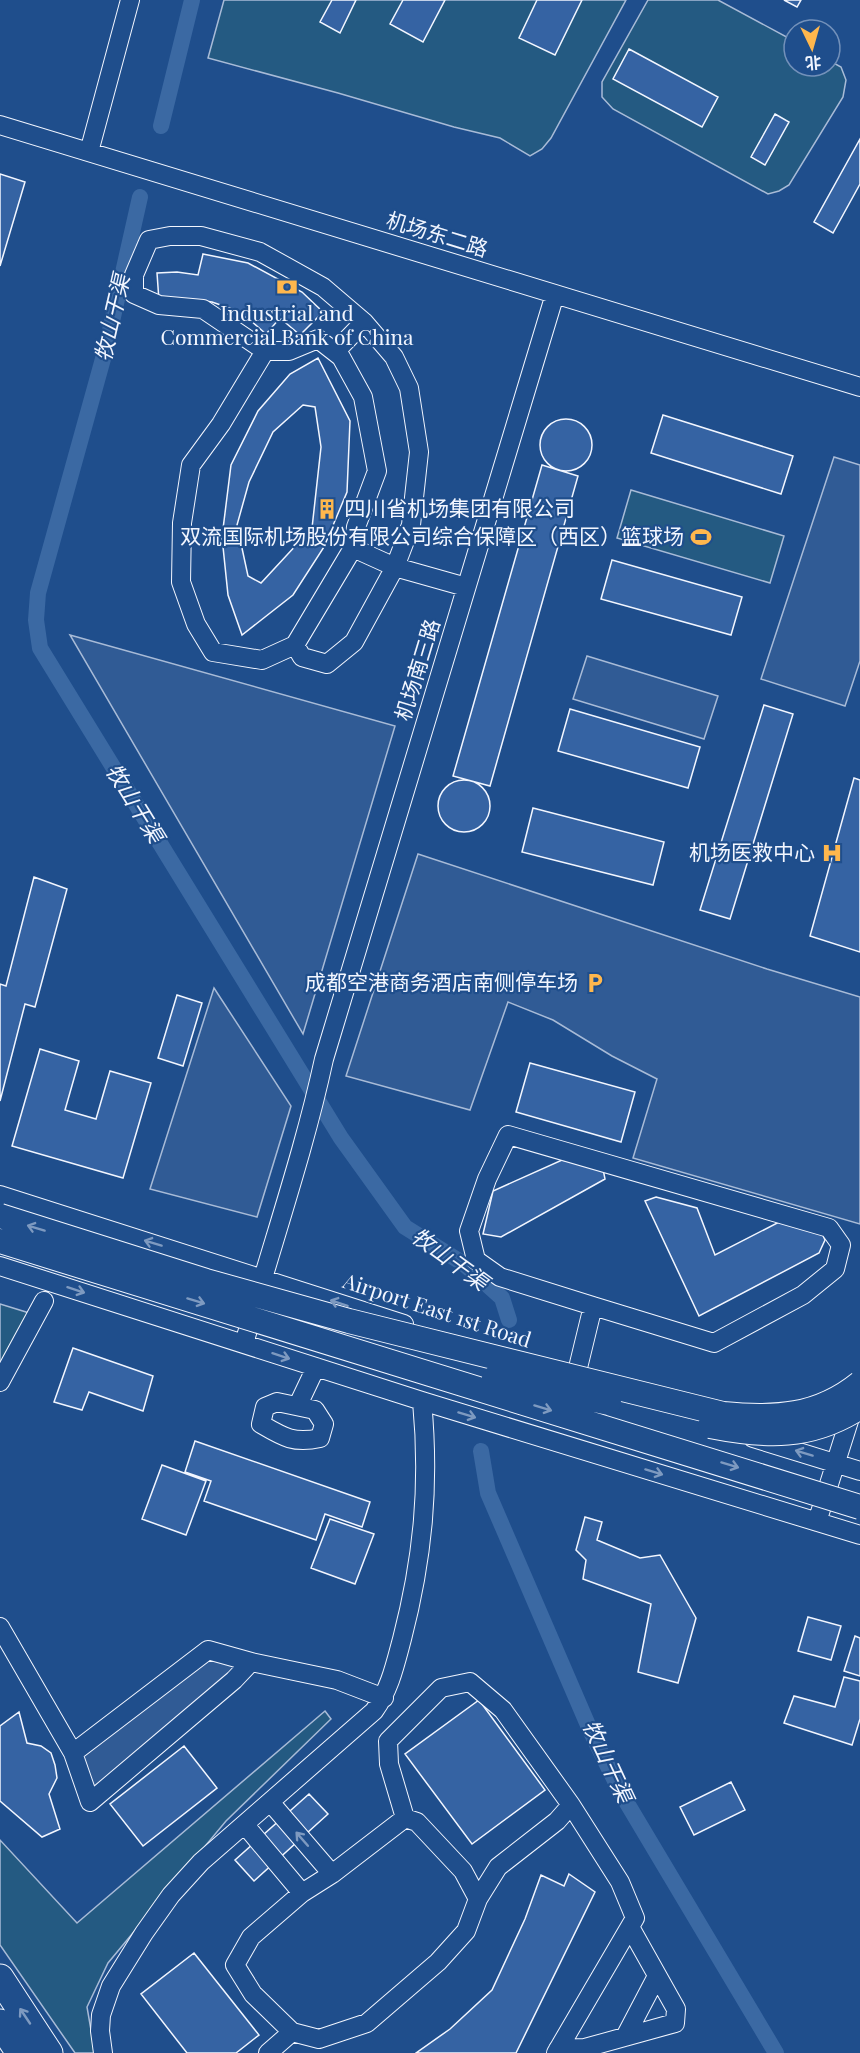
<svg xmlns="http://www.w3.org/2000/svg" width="860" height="2053" viewBox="0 0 860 2053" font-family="'Playfair Display','Noto Sans SC',serif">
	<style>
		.green { fill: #245a82; stroke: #a8bbd7; stroke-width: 1.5 }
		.parking { fill: #305b95; stroke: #a8bbd7; stroke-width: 1.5 }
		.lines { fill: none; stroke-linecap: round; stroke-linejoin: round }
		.canal { stroke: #3b69a3; stroke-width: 16 }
		.building { fill: #3563a3; stroke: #f2f6ff; stroke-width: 1.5; fill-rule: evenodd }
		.minor-casing { stroke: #f2f6ff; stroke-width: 20 }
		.highway-casing { stroke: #f2f6ff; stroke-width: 29 }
		.minor { stroke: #1f4e8c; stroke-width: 18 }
		.highway { stroke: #1f4e8c; stroke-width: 27 }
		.major-bridge-casing { stroke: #f2f6ff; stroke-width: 26; stroke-linecap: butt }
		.major-bridge { stroke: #1f4e8c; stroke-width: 24 }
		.oneway { stroke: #7e9ac0 }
		.labels { text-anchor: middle; stroke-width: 4.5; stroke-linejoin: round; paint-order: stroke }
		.street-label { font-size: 21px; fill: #f2f6ff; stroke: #1f4e8c }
		.poi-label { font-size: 21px; fill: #f2f6ff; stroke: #1f4e8c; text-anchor: end }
		.water-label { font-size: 22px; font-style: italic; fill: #f2f6ff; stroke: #1f4e8c }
	</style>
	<rect width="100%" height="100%" fill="#1f4e8c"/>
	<path class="green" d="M224,0H626L551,138L542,149L530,156L500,138L454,127L338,93L208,58Z
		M648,0H718L794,41V66H830V61L841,67L846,80L843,97L789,185L779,191L768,194L613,109L602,97V82Z
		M631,490L784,536L770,583L617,538Z
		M0,1304L26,1312L33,1318L0,1375Z
		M325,1711L331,1719L226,1821L108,1963L87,2007L95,2053H75L0,1945V1840L77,1923Z"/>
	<path class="parking" d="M834,457L860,465V661L845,706L761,679Z
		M70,635L395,726L303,1034Z
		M587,656L718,696L704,739L573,699Z
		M418,854L767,969L860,997V1224L633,1158L657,1079L612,1056L553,1020L508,1002L470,1110L346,1076Z
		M214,988L291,1106L257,1217L150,1189Z
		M208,1650L251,1662L90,1802L73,1753Z"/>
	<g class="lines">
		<path class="canal" d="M161,126L192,0
			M140,197L106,348L38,593L36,620L40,648L341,1138L405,1227L464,1264L502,1298L509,1320
			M481,1451L488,1493L591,1732L621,1793L776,2053"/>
	</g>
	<path class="building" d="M332,0H356L340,33L320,22Z
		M403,0H445L423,42L390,24Z
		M537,0H582L555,55L519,38Z
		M784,0H801L797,7Z
		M629,49L718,97L702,127L613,79Z
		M775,114L789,122L765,165L751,157Z
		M860,139V184L833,233L814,222Z
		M0,174L25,182L0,266Z
		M203,254L248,263L302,292L323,312L300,335L280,318L266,334L250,320L232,309L212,302L189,299L159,301L157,273L177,272L198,275Z
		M318,358L350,421L347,492L324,547L293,595L242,635L228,595L222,537L231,465L258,411L290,374ZM303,405L315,407L321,447L312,528L261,583L248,576L237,525L249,482L273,432Z
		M663,415L793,456L781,494L651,453Z
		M540 445a26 26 0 1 1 52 0a26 26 0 1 1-52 0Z
		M542,465L578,476L490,786L453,776Z
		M612,560L742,597L731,635L601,599Z
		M764,705L793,714L730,919L700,910Z
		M570,709L700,747L688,788L558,751Z
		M854,778L860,780V952L810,936Z
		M438 806a26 26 0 1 1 52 0a26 26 0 1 1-52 0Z
		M533,808L664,842L653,885L522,852Z
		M34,877L67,889L35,1007L25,1004L0,1101V984L6,986Z
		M177,995L202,1003L183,1066L158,1058Z
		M40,1049L79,1061L65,1110L96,1119L110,1071L151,1083L123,1178L12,1146Z
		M530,1063L635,1092L621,1142L516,1112Z
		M562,1160L603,1169L605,1179L501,1237L483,1234L493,1191Z
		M656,1197L697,1208L715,1255L781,1221L821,1231L825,1240L819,1253L699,1316L645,1201Z
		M73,1348L153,1376L143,1411L89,1392L82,1410L54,1402Z
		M195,1441L370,1502L362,1527L325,1514L316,1540L204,1501L211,1481L185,1472Z
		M162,1465L206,1481L186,1535L142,1519Z
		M585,1517L602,1522L597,1540L640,1558L660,1555L696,1618L678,1683L638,1672L651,1604L583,1579L586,1560L576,1550Z
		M330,1519L374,1534L355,1584L311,1568Z
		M808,1617L841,1626L831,1660L798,1651Z
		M855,1636L860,1638V1676L844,1671Z
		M844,1677L860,1681V1719L852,1745L784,1723L794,1696L835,1707Z
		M479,1700L545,1790L472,1844L405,1754Z
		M19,1712L27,1743L41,1746L51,1753L55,1765L57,1778L49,1794L60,1829L42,1837L0,1801V1726Z
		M184,1746L217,1788L143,1846L110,1804Z
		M731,1782L745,1810L694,1835L680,1807Z
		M309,1794L328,1814L254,1881L235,1860Z
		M569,1874L595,1892L516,2053H416L450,2029L492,1990L525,1919L541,1875L564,1886Z
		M194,1953L259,2035L236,2053H187L141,1994Z"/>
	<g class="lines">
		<g class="minor-casing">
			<path id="minor" d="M0,125L860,387
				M89,152L130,0
				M265,351L221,424L191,465L182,523L181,582L196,624L213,652L262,660L295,645
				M335,352L364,322
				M353,548L295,645L302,657L327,664L354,642L395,567L353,548L356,527L377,471L363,397L341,357L318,339L289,351H265L203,309L159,305L134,294V275L149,240L170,236H201L260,252L323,287L364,322L394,357L409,388L419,452L411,525L395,567L466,587
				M0,1195L404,1324
				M0,1266L422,1401L860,1535
				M244,1344C270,1249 303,1156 324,1059L555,294
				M575,1380L593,1306L714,1343L803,1295L835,1269L841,1245L829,1228L508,1135L487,1179L469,1231L476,1260L500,1277L593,1306
				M0,1382L44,1301
				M277,1402L315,1410L324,1424L320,1438C294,1444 283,1437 261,1424L265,1407Z
				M298,1405L316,1367
				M753,1438L860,1471
				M817,1522L854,1405
				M0,1627L73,1753L90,1802L234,1680L251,1662L337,1680L384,1698
				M73,1753L208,1650L251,1662
				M271,1803L332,1874
				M405,1818L417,1822L463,1871L478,1899L466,1931L438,1962L367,2023L319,2039L292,2032L253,1994L235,1965L251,1937L302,1893L332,1874Z
				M405,1818L389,1764L388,1741L441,1688L470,1682L503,1710L571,1805L557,1821L498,1867L478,1899
				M245,1825L302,1893
				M625,2037L657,1976
				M558,2049L585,2048L675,2023L676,2009L630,1927
				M103,2053L100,2031L101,2015L111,1986L144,1933L171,1895L201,1862L374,1711C390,1689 395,1665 402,1639C423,1558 430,1485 422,1401
				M268,2053L292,2032
				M556,2053L635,1918L620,1882L571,1805"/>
		</g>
		<g class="highway-casing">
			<path id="highway" d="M0,1978L49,2053
				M0,2023L20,2053"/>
		</g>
		<use href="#minor" class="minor"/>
		<use href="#highway" class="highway"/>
		<g class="major-bridge-casing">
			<path id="major-bridge" d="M0,1216L206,1281L349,1321L723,1414C775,1419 818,1417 860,1383
				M0,1241L860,1507
				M494,1378L609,1403
				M710,1426C766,1437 811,1439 860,1407"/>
		</g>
		<use href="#major-bridge" class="major-bridge"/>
	</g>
	<defs><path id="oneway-shaft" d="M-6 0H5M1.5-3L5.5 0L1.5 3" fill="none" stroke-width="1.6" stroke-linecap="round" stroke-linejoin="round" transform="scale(1.5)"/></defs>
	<g class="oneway">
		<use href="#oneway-shaft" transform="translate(36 1228) rotate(-163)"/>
		<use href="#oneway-shaft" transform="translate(153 1243) rotate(-163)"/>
		<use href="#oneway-shaft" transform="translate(76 1290) rotate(18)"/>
		<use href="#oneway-shaft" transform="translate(196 1301) rotate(17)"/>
		<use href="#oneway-shaft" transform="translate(339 1303) rotate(-162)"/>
		<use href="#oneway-shaft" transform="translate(281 1356) rotate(18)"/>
		<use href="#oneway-shaft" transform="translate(543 1408) rotate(17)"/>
		<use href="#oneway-shaft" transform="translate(467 1415) rotate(17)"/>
		<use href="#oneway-shaft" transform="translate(804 1453) rotate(-163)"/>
		<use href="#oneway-shaft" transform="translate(730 1465) rotate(17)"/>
		<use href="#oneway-shaft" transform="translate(654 1472) rotate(17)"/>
		<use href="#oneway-shaft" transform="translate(302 1839) rotate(-131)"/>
		<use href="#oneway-shaft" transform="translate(25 2016) rotate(-124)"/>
	</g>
	<defs>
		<g id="bank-bare" transform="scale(1.62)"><path d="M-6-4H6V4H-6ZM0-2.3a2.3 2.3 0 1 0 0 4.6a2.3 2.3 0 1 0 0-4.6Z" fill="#ffb74d" stroke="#1f4e8c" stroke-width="2.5" paint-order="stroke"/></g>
		<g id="building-bare" transform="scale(1.62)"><path d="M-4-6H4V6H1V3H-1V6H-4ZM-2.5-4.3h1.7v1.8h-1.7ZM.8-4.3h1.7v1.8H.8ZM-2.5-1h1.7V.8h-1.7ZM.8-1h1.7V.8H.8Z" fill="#ffb74d" stroke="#1f4e8c" stroke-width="2.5" paint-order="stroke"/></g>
		<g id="stadium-bare" transform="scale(1.62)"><path d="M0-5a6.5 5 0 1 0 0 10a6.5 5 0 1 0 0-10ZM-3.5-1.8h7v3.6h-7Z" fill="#ffb74d" stroke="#1f4e8c" stroke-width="2.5" paint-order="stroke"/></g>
		<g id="hospital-bare" transform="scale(1.62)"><path d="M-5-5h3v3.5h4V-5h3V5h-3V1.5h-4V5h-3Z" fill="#ffb74d" stroke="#1f4e8c" stroke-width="2.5" paint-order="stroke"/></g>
		<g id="parking-bare" transform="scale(1.62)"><path d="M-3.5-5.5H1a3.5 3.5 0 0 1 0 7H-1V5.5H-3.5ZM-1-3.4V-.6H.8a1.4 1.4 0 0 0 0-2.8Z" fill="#ffb74d" stroke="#1f4e8c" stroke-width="2.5" paint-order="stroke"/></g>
	</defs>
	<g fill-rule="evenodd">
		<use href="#bank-bare" x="287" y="287"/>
		<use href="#building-bare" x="327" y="509"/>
		<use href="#stadium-bare" x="701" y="537"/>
		<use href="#hospital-bare" x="832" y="853"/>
		<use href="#parking-bare" x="595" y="983"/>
	</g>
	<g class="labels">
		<g class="street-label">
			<text transform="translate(437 235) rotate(17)" y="7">机场东二路</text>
			<text transform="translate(418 670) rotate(-73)" y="7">机场南三路</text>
			<text transform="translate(437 1311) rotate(18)" y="7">Airport East 1st Road</text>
		</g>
		<g class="poi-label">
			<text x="287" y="321" text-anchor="middle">Industrial and<tspan x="287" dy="24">Commercial Bank of China</tspan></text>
			<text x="344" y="516" text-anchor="start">四川省机场集团有限公司</text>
			<text x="684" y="544">双流国际机场股份有限公司综合保障区（西区）篮球场</text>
			<text x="815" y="860">机场医救中心</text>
			<text x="578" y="990">成都空港商务酒店南侧停车场</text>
		</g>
		<g class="water-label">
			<text transform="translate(112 318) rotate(-77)" y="8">牧山干渠</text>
			<text transform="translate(135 803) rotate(58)" y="8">牧山干渠</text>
			<text transform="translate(450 1259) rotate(36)" y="8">牧山干渠</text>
			<text transform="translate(608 1761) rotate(65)" y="8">牧山干渠</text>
		</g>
	</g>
	<g transform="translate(812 48) rotate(175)"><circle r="28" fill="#1f4e8c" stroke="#7391ba" stroke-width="1.5"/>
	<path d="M0-4.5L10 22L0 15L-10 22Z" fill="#ffb74d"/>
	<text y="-9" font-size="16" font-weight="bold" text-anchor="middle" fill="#f2f6ff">北</text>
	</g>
</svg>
